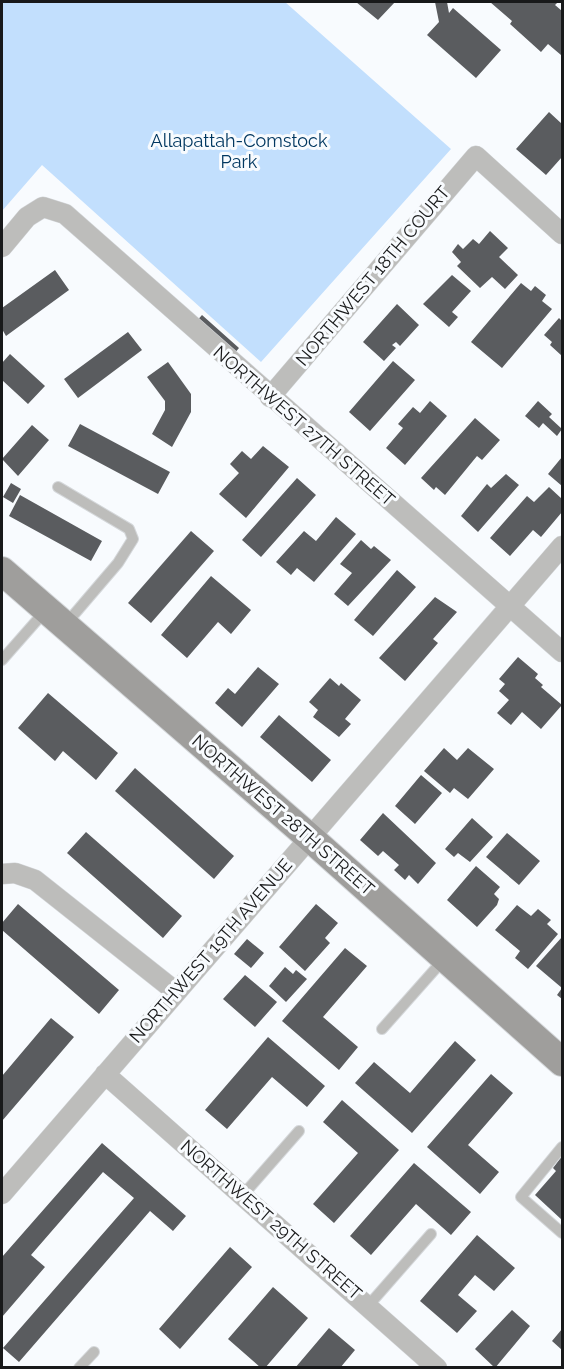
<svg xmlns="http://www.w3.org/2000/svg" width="564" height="1369" viewBox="0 0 564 1369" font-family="Raleway,sans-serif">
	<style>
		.green { fill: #c2dffd }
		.building { fill: #5a5c5f }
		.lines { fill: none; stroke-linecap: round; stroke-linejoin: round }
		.lane-casing { stroke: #d4d7da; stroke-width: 12 }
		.street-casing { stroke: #d4d7da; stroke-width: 21 }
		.secondary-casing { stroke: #d4d7da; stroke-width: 30 }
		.lane { stroke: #bdbdbb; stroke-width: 10 }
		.street { stroke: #bdbdbb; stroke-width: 20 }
		.secondary { stroke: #9f9e9c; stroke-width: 28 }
		.labels { text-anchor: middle; stroke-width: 6; stroke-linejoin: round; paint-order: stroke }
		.park-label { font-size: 18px; fill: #003760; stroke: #f8fbfe }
		.street-label { font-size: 18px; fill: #18191a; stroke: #f8fbfe }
	</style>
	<rect width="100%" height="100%" fill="#f8fbfe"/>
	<path class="green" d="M2,2H285L451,149L261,362L42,165L2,211Z"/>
	<path class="building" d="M356,2H395L378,20Z
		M435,2H447L449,13L453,8L501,50L476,78L427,35L439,22Z
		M490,2H558L555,5L562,11V54L561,55L548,44L541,52L510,24L512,21Z
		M549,112L562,124V157L546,175L516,149Z
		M490,231L508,248L499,257L518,275L505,289L492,277L480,288L457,266L461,262L452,252L458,244L463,249L473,239L479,244Z
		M55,270L69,290L6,336L2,329V308Z
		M452,275L471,291L452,312L458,317L449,327L423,304Z
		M521,283L531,291L535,286L546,295L542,301L552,309L502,368L471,342Z
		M397,304L419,325L400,346L396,342L392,345L396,348L384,361L363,342Z
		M202,315L239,348L233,355L195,323Z
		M559,318L562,321V356L550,345L552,342L544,335Z
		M128,332L142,350L78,398L64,379Z
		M10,354L45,386L28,404L2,380V363Z
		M393,361L415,380L370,431L349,412Z
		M168,362L191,394V412L172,447L152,434L165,410V401L147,377Z
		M430,401L447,416L405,465L386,448L403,428L398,424L413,407L420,413Z
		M538,401L552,414L549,417L562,429L557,436L543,423L539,428L525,416Z
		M475,418L500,440L482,460L477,456L445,495L436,487L434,490L421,478Z
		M80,424L170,472L158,494L68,446Z
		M32,425L49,440L18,476L2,459Z
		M263,446L289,467L246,518L219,494L239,473L230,464L242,451L251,459Z
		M562,457V486L548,474Z
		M506,474L519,485L478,532L461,516L487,484L491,488Z
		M297,478L316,495L261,557L242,540Z
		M11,483L21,489L13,503L3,497Z
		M549,487L562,499V512L541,537L533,530L510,556L490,538L527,496L534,502Z
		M20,495L102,541L91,561L9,516Z
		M336,517L356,534L314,582L297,568L291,575L276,562L304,531L316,541Z
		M191,531L214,551L151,623L128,603Z
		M361,540L371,549L374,546L391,560L348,606L334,594L352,573L340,564Z
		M397,570L416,587L373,636L354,620Z
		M211,576L251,610L231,634L218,622L187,658L161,635Z
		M435,597L457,612L433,639L438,643L405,681L379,658Z
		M518,657L538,674L535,678L543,685L541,687L562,705L541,729L522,712L511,725L497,713L509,700L499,691L505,684L499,679Z
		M258,667L279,684L242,727L215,703L228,688L235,694Z
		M330,678L339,686L341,683L361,700L345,719L351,724L339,737L313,717L318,710L309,702Z
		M48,693L118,753L96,780L63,751L55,761L18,728Z
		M279,715L331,760L312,782L260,737Z
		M444,748L457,760L468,748L494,769L468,799L454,788L450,793L424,771Z
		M135,768L234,856L214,879L115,791Z
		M421,775L442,793L415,824L395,806Z
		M383,813L436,863L418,884L409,875L405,880L394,870L399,865L383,851L378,856L360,840Z
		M472,818L493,837L470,862L458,853L454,857L445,849Z
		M86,832L182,916L163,938L67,853Z
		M507,833L540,861L519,885L486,857Z
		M476,866L500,887L494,894L499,899L497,905L477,927L447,900Z
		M18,904L119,990L99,1014L2,930V923Z
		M316,904L338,923L325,938L330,943L305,971L279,947Z
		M517,905L531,916L538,909L551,920L547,924L558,934L528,969L515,958L520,951L495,930Z
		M562,937V999L557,995L562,988L536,966Z
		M247,939L264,953L251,968L234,954Z
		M345,948L367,966L323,1017L358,1047L339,1070L282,1021Z
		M285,967L293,974L296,970L307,979L286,1002L269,986Z
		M245,975L277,1002L255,1027L223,999Z
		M51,1018L74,1037L2,1121V1076Z
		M268,1037L325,1086L307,1107L272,1077L227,1129L205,1110Z
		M455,1041L476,1060L412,1133L355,1083L374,1062L410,1093Z
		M491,1074L513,1093L468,1145L499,1172L480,1194L427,1147Z
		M342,1100L399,1150L334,1223L313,1204L358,1153L323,1122Z
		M102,1143L186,1216L173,1231L150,1211L19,1362L3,1348L134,1198L103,1172L31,1255L45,1267L2,1317V1257Z
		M562,1156V1220L535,1195L556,1171L553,1168Z
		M414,1163L471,1212L451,1235L416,1204L371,1255L350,1236Z
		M477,1235L515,1268L494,1291L475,1275L458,1295L477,1311L457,1333L420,1301Z
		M230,1247L252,1267L180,1349L159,1329Z
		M273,1287L308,1318L265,1368H261L228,1339Z
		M512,1310L530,1326L495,1368L475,1349Z
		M329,1328L355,1350L340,1368H295Z
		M562,1329V1350L552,1341Z"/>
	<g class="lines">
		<g class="lane-casing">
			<path id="lane" d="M58,487L129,529L133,539L118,563L65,625
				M2,660L46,610
				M382,1029L445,958
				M562,1147L521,1197L562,1233
				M243,1195L299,1131
				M368,1306L431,1234
				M79,1368L94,1352"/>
		</g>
		<g class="street-casing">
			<path id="street" d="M2,247L27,217L43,207L65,214L562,652
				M270,397L476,156L562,234
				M2,874L15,873L35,880L175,991
				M105,1074L437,1368
				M2,1194L562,546"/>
		</g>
		<g class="secondary-casing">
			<path id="secondary" d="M2,571L309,837L562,1062"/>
		</g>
		<use href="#lane" class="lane"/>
		<use href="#street" class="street"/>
		<use href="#secondary" class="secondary"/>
	</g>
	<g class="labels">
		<g class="park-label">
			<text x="239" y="147">Allapattah-Comstock<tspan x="239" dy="21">Park</tspan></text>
		</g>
		<g class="street-label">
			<text transform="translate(373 276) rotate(-50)" y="6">NORTHWEST 18TH COURT</text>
			<text transform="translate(304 426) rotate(41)" y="6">NORTHWEST 27TH STREET</text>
			<text transform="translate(283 815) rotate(41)" y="6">NORTHWEST 28TH STREET</text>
			<text transform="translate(211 951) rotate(-49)" y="6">NORTHWEST 19TH AVENUE</text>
			<text transform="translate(271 1220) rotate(41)" y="6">NORTHWEST 29TH STREET</text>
		</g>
	</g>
	<rect width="564" height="1369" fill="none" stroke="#18191a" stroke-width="6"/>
</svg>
